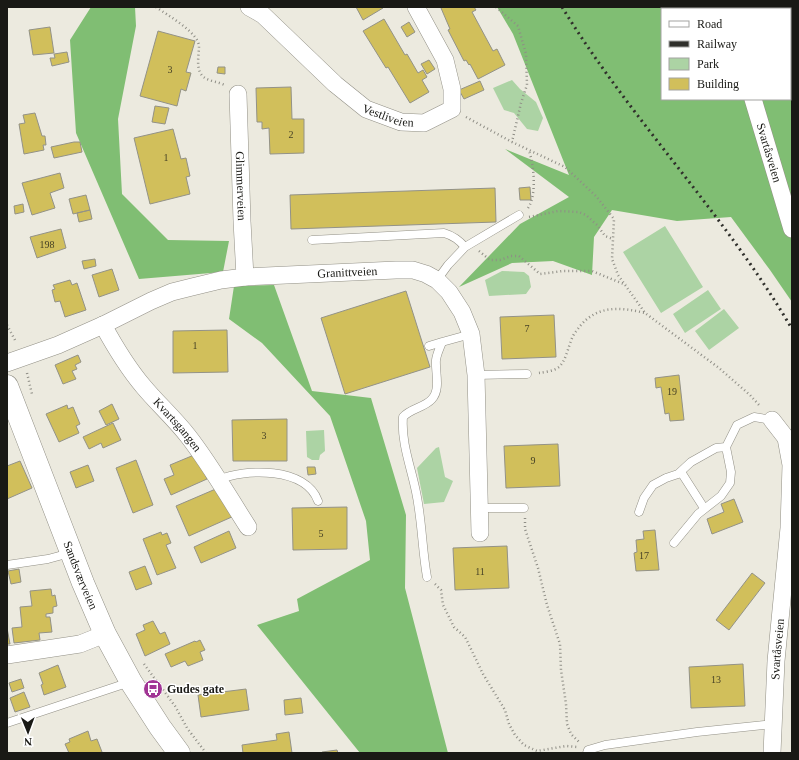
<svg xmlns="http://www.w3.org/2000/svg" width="799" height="760" viewBox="0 0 799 760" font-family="'Times New Roman',serif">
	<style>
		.green { fill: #acd3a4 }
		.forest { fill: #80be73; fill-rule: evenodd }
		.building { fill: #d1bf5b; stroke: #939287 }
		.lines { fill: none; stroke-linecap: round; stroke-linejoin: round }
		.lane-casing { stroke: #929086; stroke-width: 9 }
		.street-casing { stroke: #929086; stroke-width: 18 }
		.secondary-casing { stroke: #929086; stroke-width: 23 }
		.path { stroke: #8f8e86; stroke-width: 2.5; stroke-dasharray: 1 3; stroke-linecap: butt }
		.lane { stroke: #fff; stroke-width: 8 }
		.street { stroke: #fff; stroke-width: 17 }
		.secondary { stroke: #fff; stroke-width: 22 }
		.rail { stroke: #2f2f2b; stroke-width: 3; stroke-dasharray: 2 4; stroke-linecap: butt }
		.labels { text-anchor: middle; stroke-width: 3; stroke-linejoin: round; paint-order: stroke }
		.number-label { font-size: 10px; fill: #474226 }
		.street-label { font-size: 12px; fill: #191915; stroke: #fff }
		.poi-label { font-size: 12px; font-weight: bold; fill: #191915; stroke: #fff; text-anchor: start }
	</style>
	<rect width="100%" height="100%" fill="#eceadf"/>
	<path class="green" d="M512,80L520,89L536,102L543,118L538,131L527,129L514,113L504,110L493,88Z
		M665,226L703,287L661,313L623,252Z
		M502,271L524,272L529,276L531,287L526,294L489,296L485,280Z
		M708,290L721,309L685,333L673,314Z
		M724,309L739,328L709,350L695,331Z
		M324,430L325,451L320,455L319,460H312L307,457L306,431Z
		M439,447L445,477L453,481L444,502L424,504L417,468L436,448Z"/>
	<path class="forest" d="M91,7H135L136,26L118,119L122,194L168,240L229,241L223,272L139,279L76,133L70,40Z
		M497,7H792V302L770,270L731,217L677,221L612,210L594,237L592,275L553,261L512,263L459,287L520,224L569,197L505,149L569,175L513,34ZM662,9H790V99H662Z
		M274,285L312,391L371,398L406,515L405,588L448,753H360L257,625L299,611L297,599L370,560L366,521L330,416L262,343L229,319L234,286Z"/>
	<path class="building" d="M356,7H382L383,8L363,20Z
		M443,7H474L476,10L472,12L493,51L497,49L505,65L478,79L470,64L469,65L466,60L464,61L448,30L450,29L441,8Z
		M384,19L405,55L407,54L418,73L423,70L427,77L422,80L429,92L410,103L388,67L386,68L363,31Z
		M409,22L415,32L407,37L401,27Z
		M50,27L54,53L33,55L29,30Z
		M158,31L195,41L186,72L191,73L186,91L181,89L177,106L140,96Z
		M67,52L69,62L52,66L50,58H55L54,54Z
		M429,60L435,69L427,74L421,64Z
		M218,67H225V74L217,73Z
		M480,81L484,90L464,99L459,90Z
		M291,87L292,119H304V153L270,154L269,128L262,129V122H257L256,88Z
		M155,106L169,108L165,124L152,122Z
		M35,113L42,136H45L46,145H43L44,150L24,154L19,124L25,123L23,115Z
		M173,129L181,159L186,158L190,176L186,177L190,194L150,204L134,138Z
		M74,142H80L82,152L54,158L51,147Z
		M60,173L64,188L50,193L55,208L32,215L22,183Z
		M530,187L531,200H520L519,188Z
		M495,188L496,222L291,229L290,195Z
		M86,195L90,210L73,214L69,199Z
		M23,204L24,212L15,214L14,206Z
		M90,210L92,219L79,222L77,213Z
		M61,229L66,248L37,258L30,237Z
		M95,259L96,266L84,269L82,261Z
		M112,269L119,290L99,297L92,275Z
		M70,280L72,285L77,283L86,310L65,317L60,301L55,302L52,290L55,289L53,285Z
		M406,291L430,367L345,394L321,318Z
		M554,315L556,357L502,359L500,317Z
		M227,330L228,372L173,373V331Z
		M78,355L81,362L75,365L77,369L72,371L76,379L63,384L55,365Z
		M679,375L684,420L670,421L669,413L665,414L661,387L656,388L655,378Z
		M112,404L119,419L106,425L99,411Z
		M67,405L68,409L73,407L80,424L76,426L79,433L59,442L46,414Z
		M287,419V461H233L232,420Z
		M113,423L121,440L103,448L101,443L89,449L83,437Z
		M558,444L560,486L506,488L504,446Z
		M194,455L200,463L207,479L171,495L164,479L174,475L170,465Z
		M136,460L153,505L133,513L116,468Z
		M20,461L32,488L7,499V466Z
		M88,465L94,481L76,488L70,472Z
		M307,467H315L316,474L308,475Z
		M218,488L234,516L189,536L176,506Z
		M734,499L743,522L712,534L707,519L724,512L721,504Z
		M347,507V549L293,550L292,508Z
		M655,530L659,570L636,571L634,553L637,552L636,540L644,539L643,531Z
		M229,531L236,548L201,563L194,547Z
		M161,532L162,535L167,533L171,543L166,545L176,568L157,575L143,539Z
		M507,546L509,588L455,590L453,548Z
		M145,566L152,584L136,590L129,572Z
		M19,569L21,582L11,584L8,571Z
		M752,573L765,583L729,630L716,620Z
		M51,589L52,596L55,595L57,606L53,607V613L46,614V617H50L52,632L39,633L40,640L14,643L12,628L22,627L20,607L32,606L30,591Z
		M153,621L160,634L165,632L170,644L145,656L136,634L145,630L143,625Z
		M7,628L10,644H7Z
		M200,640L205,650L200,652L203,660L188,666L185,661L171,667L165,654L195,641L196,642Z
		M743,664L745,706L691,708L689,667Z
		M58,665L66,687L44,695L41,685L43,684L39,673Z
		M21,679L24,688L12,692L9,683Z
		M246,689L249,710L201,717L198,695Z
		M24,692L30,707L15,712L10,698Z
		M301,698L303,713L285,715L284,700Z
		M88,731L91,741L97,739L102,752L98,753H69L65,744L70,742L69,739Z
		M289,732L292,753H243L242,745L277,740L276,734Z
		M337,750L338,753H322V752Z"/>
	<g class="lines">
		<g class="lane-casing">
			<path id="lane" d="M312,240L444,233C454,236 459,240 465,247
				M437,280L448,265L465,247L519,215
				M429,346L442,342
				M476,375L527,374
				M726,447L737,425L754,417L772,420
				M681,472L704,508
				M218,480C245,468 306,467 318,501
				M480,508H524
				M639,512L644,498L653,485L666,478L678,474L691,462L716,448L726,447
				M674,543L698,514L721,496L730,483L731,472L726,447
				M7,565L48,559L70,553
				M427,577C422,549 422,520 416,492C411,467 401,443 403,417C411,408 424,408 432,399C441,389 435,372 436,360C437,353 440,348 442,342L471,334
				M7,723L130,682
				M587,753L588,750L605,745L697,732L773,724"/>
		</g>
		<g class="street-casing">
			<g id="street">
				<path id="s1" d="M249,7L263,15L335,84L366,109L401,122L424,123L452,109V89L445,60L416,7"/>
				<path d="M727,7L728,9"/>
				<path id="s2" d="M238,94L242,221L245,277"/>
				<path id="s3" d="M753,99L792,229"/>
				<path id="s4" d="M103,325C115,347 127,367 143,386C157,403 174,418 188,436C210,464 228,496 248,527"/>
				<path id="s5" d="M7,363L58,345L103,325L151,301L172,292L192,287L221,280L245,277L396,270H413L426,274L437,280L449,292L462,312L471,334L476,375L480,533"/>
				<path d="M7,655L80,644L105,634"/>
				<path id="s6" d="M772,753L776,661L789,528L791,465L786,438L772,420"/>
			</g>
		</g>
		<g class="secondary-casing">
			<g id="secondary">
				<path id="s7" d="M7,386L83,583L105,634L131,682L160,727L179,753"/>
			</g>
		</g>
		<path class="path" d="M156,7C167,15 198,32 199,46C199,55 196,66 201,74C206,82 219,81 226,86
			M496,7L518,26L526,54L527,85L521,103L512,142
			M466,117L512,142L565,167L596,196L614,219L612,259L618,275L645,313L719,368L750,395L759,405
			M528,208C537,195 534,165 529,151
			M529,217L558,211L579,212L586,215L597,225L605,236L613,239
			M479,251L490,260H500L511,256H519L540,274L563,271H592L626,285
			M7,325L16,342
			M27,373L32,394
			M539,373C545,372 554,371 559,367C567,359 568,346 573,336C575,332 578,329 580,326C598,305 620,307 645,313
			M525,518V529L538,568L547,605L560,644L561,670L566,704L567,724L571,734L580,743
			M435,584L441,590L443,605L454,627L465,637L470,647L483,674L505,710L509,724L515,735L524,745L537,751L566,746L577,747
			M144,664L175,706L187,728L206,753"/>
		<use href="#lane" class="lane"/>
		<use href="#street" class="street"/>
		<use href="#secondary" class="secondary"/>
		<path class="rail" d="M562,7C631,120 725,214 792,329"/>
	</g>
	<defs>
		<g id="bus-disc" transform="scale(1)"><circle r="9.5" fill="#a13494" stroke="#fff"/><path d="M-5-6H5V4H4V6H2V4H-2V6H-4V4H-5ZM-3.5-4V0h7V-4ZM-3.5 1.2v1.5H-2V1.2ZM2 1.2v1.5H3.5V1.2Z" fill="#fff"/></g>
	</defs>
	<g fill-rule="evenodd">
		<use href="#bus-disc" x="153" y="689"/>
	</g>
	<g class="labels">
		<g class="number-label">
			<text x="170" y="73">3</text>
			<text x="291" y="138">2</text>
			<text x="166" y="161">1</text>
			<text x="47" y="248">198</text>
			<text x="527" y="332">7</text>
			<text x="195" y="349">1</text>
			<text x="672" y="395">19</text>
			<text x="264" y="439">3</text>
			<text x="533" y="464">9</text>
			<text x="321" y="537">5</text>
			<text x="644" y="559">17</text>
			<text x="480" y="575">11</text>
			<text x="716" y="683">13</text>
		</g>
		<g class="street-label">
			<text dy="4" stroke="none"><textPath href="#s1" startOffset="179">Vestliveien</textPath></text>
			<text dy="4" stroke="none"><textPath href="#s3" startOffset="56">Svartåsveien</textPath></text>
			<text dy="4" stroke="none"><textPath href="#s2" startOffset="92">Glimmerveien</textPath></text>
			<text dy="4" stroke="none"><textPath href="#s5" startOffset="357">Granittveien</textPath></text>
			<text dy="4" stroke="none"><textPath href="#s4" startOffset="125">Kvartsgangen</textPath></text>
			<text dy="4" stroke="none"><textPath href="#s7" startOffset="203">Sandsværveien</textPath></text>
			<text dy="4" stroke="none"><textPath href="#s6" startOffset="104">Svartåsveien</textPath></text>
		</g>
		<g class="poi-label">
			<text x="167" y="693">Gudes gate</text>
		</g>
	</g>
	<rect width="799" height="760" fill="none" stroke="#191915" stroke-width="16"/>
	<rect x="661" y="8" width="130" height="92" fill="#ffffff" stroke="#a3a3a1"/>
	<rect x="669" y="21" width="20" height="6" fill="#ffffff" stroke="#a3a3a1"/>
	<text x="697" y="28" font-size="12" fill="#191915">Road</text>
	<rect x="669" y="41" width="20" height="6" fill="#2f2f2b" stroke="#a3a3a1"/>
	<text x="697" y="48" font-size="12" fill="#191915">Railway</text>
	<rect x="669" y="58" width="20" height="12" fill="#acd3a4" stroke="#a3a3a1"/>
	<text x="697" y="68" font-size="12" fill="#191915">Park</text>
	<rect x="669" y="78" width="20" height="12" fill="#d1bf5b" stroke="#a3a3a1"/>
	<text x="697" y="88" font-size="12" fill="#191915">Building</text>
	<g transform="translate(28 732) rotate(179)" stroke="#ffffff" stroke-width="3" paint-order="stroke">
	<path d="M0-3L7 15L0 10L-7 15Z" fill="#191915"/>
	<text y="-6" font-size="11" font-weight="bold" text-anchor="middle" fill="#191915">N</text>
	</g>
</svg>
